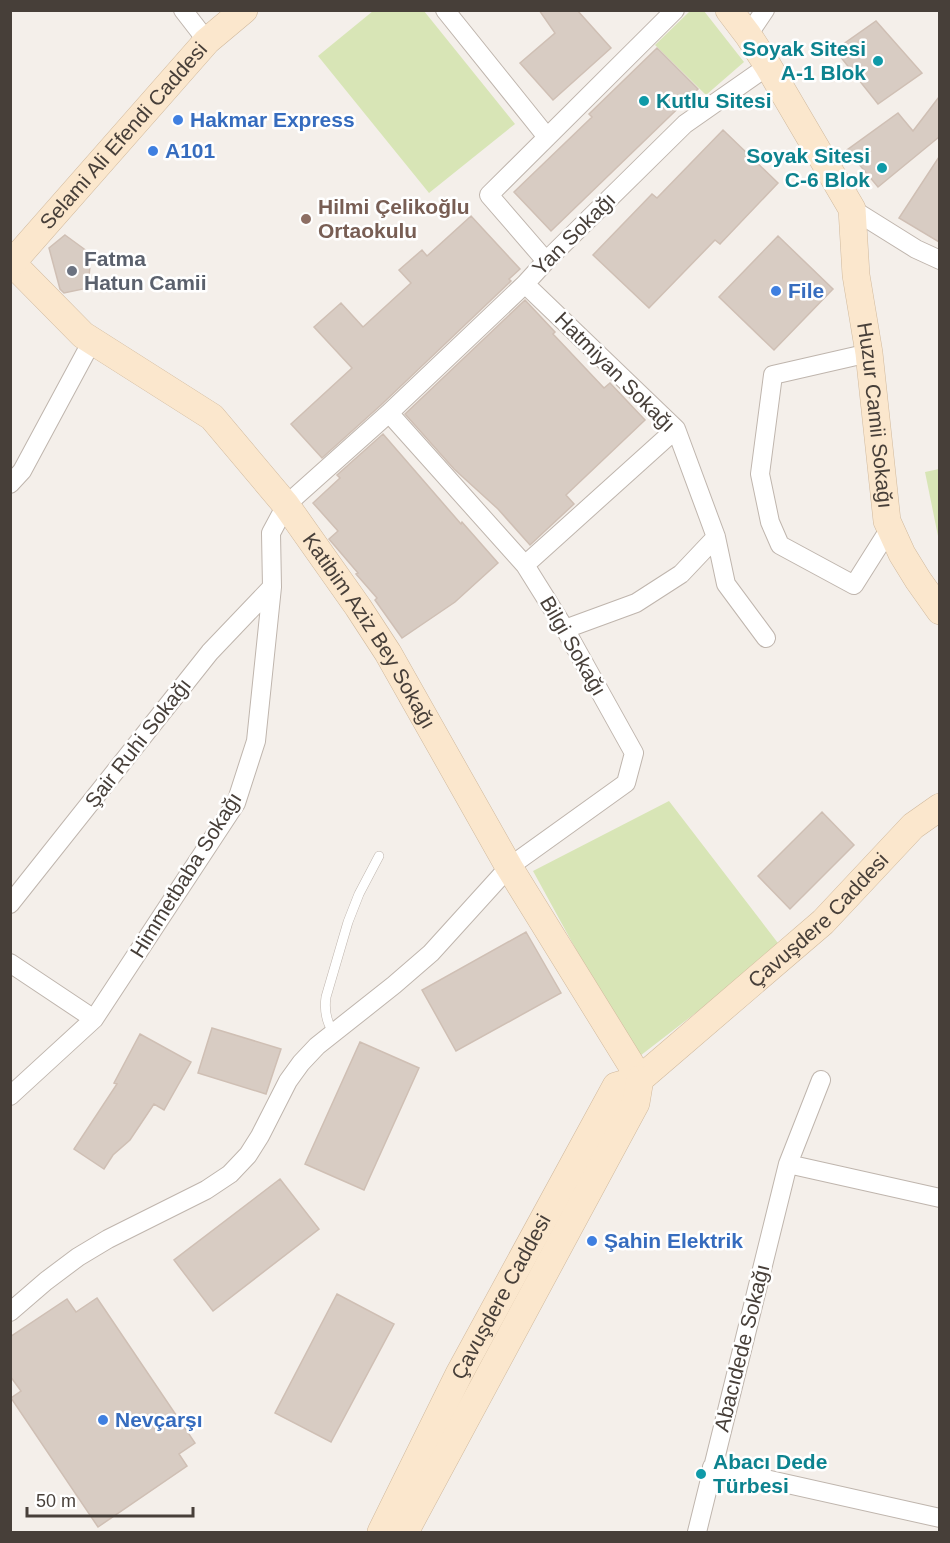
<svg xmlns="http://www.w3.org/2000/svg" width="950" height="1543" viewBox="0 0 950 1543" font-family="Arial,sans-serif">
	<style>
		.green { fill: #d8e5b6 }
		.building { fill: #d8ccc3; stroke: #cfbfb4; stroke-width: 1.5 }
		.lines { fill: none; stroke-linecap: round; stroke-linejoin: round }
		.lane-casing { stroke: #bfb5ad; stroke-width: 10 }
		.street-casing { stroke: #bfb5ad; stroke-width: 20 }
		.secondary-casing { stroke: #d0b99d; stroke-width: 28 }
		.lane { stroke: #fff; stroke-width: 9 }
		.street { stroke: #fff; stroke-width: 18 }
		.secondary { stroke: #fbe7cd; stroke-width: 27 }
		.culture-dot { fill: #0f9aa8; stroke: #fff; stroke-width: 2 }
		.shop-dot { fill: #3f7fe0; stroke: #fff; stroke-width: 2 }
		.education-dot { fill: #8d6e63; stroke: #fff; stroke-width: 2 }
		.worship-dot { fill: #6b7280; stroke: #fff; stroke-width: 2 }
		.labels { text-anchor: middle; stroke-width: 5; stroke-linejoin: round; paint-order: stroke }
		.culture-label { font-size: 21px; font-weight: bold; fill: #0d838f; stroke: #fff; text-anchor: end }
		.shop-label { font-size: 21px; font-weight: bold; fill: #366cbe; stroke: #fff; text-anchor: start }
		.street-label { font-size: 21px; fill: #473f39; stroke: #fff }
		.education-label { font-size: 21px; font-weight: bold; fill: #785e54; stroke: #fff; text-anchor: start }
		.worship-label { font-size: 21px; font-weight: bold; fill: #5b616d; stroke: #fff; text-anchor: start }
	</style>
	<rect width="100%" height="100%" fill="#f4efea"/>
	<path class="green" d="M373,11H424L515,124L429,193L318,56Z
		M690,11H704L744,62L706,95L655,45Z
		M939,469L940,536H938L925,472Z
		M669,801L781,947L636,1059L533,871Z"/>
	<path class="building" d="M539,10H577L611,48L553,100L520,63L555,33Z
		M876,21L922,73L878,104L835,50Z
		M657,48L698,89L551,231L514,192L592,117L589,114Z
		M939,97V137L878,187L847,150L898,113L913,131Z
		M723,130L778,183L720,244L715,240L649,308L593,255L652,194L657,198Z
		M939,157V242L899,218Z
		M471,216L520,269L509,279L511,281L381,405L322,458L291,424L352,368L314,327L341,303L363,327L411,283L399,270L422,250L427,256Z
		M65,235L91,254L88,288L64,293L60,289L49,248Z
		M778,236L833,289L774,350L719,297Z
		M525,300L555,332L553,334L604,388L610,383L645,420L566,495L574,504L530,545L498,509L454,469L405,414Z
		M383,434L461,524L462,522L498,563L455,602L402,638L375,600L377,598L356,574L358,573L329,539L338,531L313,503L340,478L337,475Z
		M822,812L854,845L790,909L758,876Z
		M526,932L561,993L456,1051L422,990Z
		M212,1028L281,1049L266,1094L198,1073Z
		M140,1034L191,1062L164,1110L154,1104L130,1140L113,1155L104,1169L74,1149L117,1084L114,1083Z
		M360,1042L419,1068L364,1190L305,1164Z
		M280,1179L319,1229L213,1311L174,1260Z
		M337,1294L394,1324L331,1442L275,1413Z
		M97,1298L195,1443L179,1454L187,1466L98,1527L11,1398L21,1391L10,1376V1337L67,1299L76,1312Z"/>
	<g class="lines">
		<g class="lane-casing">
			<path id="lane" d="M333,1032C326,1021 324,1011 326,997L348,922L359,894L379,856"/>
		</g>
		<g class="street-casing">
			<path id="street" d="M183,10L207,41
				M445,10L547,137
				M748,35L765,10
				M852,209L916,249L940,260
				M546,261L489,195L675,10
				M525,284L676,429L716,537L726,584L766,638
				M869,353L773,375L760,474L770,522L780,545L854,585L890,528
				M389,413L525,565
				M10,484L22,471L92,341
				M565,629L636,603L681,574L716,537
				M10,904L210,652L272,587
				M10,963L94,1019
				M10,1096L94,1019L236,803L256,741L272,587L271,533L286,505L389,413L525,284L546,261L685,124L768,66
				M788,1164L940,1198
				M10,1312L46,1281L78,1257L108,1239L206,1190L230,1174L248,1155L260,1136L288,1081L301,1063L317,1046L394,985L431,953L509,867L626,783L634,753L565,629L525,565L676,429
				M712,1467L940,1518
				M697,1532L788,1164L821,1080"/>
		</g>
		<g class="secondary-casing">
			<g id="secondary">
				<path id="s1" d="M729,10L748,35L768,66L852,209L856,275L869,353L887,521L902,554L918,580L940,611"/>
				<path id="s2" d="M12,263L83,335L212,417L286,505L358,607L388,653L509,867L640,1079"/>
				<path id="s3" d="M10,265L207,41L244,10"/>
				<path id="s4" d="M381,1532L459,1374L616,1086L640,1079L823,922L913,826L940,807"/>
				<path d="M405,1532L636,1103L640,1079"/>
			</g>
		</g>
		<use href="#lane" class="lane"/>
		<use href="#street" class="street"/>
		<use href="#secondary" class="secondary"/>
	</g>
	<g class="culture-dot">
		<circle cx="878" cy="61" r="6"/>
		<circle cx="644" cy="101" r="6"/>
		<circle cx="882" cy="168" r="6"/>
		<circle cx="701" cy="1474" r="6"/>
	</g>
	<g class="shop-dot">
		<circle cx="178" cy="120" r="6"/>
		<circle cx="153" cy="151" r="6"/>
		<circle cx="776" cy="291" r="6"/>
		<circle cx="592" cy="1241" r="6"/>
		<circle cx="103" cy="1420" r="6"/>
	</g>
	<circle class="education-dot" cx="306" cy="219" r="6"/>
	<circle class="worship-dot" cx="72" cy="271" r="6"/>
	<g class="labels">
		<g class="culture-label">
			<text x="866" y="56">Soyak Sitesi<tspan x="866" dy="24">A-1 Blok</tspan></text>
			<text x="656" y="108" text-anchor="start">Kutlu Sitesi</text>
			<text x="870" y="163">Soyak Sitesi<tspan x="870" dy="24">C-6 Blok</tspan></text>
			<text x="713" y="1469" text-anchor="start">Abacı Dede<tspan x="713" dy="24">Türbesi</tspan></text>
		</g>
		<g class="shop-label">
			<text x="190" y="127">Hakmar Express</text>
			<text x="165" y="158">A101</text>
			<text x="788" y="298">File</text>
			<text x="604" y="1248">Şahin Elektrik</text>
			<text x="115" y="1427">Nevçarşı</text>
		</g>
		<g class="street-label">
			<text dy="7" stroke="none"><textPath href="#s3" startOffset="172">Selami Ali Efendi Caddesi</textPath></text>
			<text transform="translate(574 234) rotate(-45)" y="7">Yan Sokağı</text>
			<text transform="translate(615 372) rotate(45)" y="7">Hatmiyan Sokağı</text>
			<text dy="7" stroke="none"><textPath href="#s1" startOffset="442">Huzur Camii Sokağı</textPath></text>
			<text dy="7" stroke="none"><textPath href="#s2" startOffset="520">Katibim Aziz Bey Sokağı</textPath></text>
			<text transform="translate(573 646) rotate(60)" y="7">Bilgi Sokağı</text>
			<text transform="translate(138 743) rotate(-52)" y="7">Şair Ruhi Sokağı</text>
			<text transform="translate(186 875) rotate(-58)" y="7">Himmetbaba Sokağı</text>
			<text dy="7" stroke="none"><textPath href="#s4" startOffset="768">Çavuşdere Caddesi</textPath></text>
			<text dy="7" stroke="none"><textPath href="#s4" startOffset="264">Çavuşdere Caddesi</textPath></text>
			<text transform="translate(742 1348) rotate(-76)" y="7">Abacıdede Sokağı</text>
		</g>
		<g class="education-label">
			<text x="318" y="214">Hilmi Çelikoğlu<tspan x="318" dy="24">Ortaokulu</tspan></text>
		</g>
		<g class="worship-label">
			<text x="84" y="266">Fatma<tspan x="84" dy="24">Hatun Camii</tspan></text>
		</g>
	</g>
	<rect width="950" height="1543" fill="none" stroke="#473f39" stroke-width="24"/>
	<path d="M27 1507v9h166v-9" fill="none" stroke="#473f39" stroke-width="3"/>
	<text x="36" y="1507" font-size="18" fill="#473f39" stroke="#ffffff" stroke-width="4.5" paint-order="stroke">50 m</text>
</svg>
